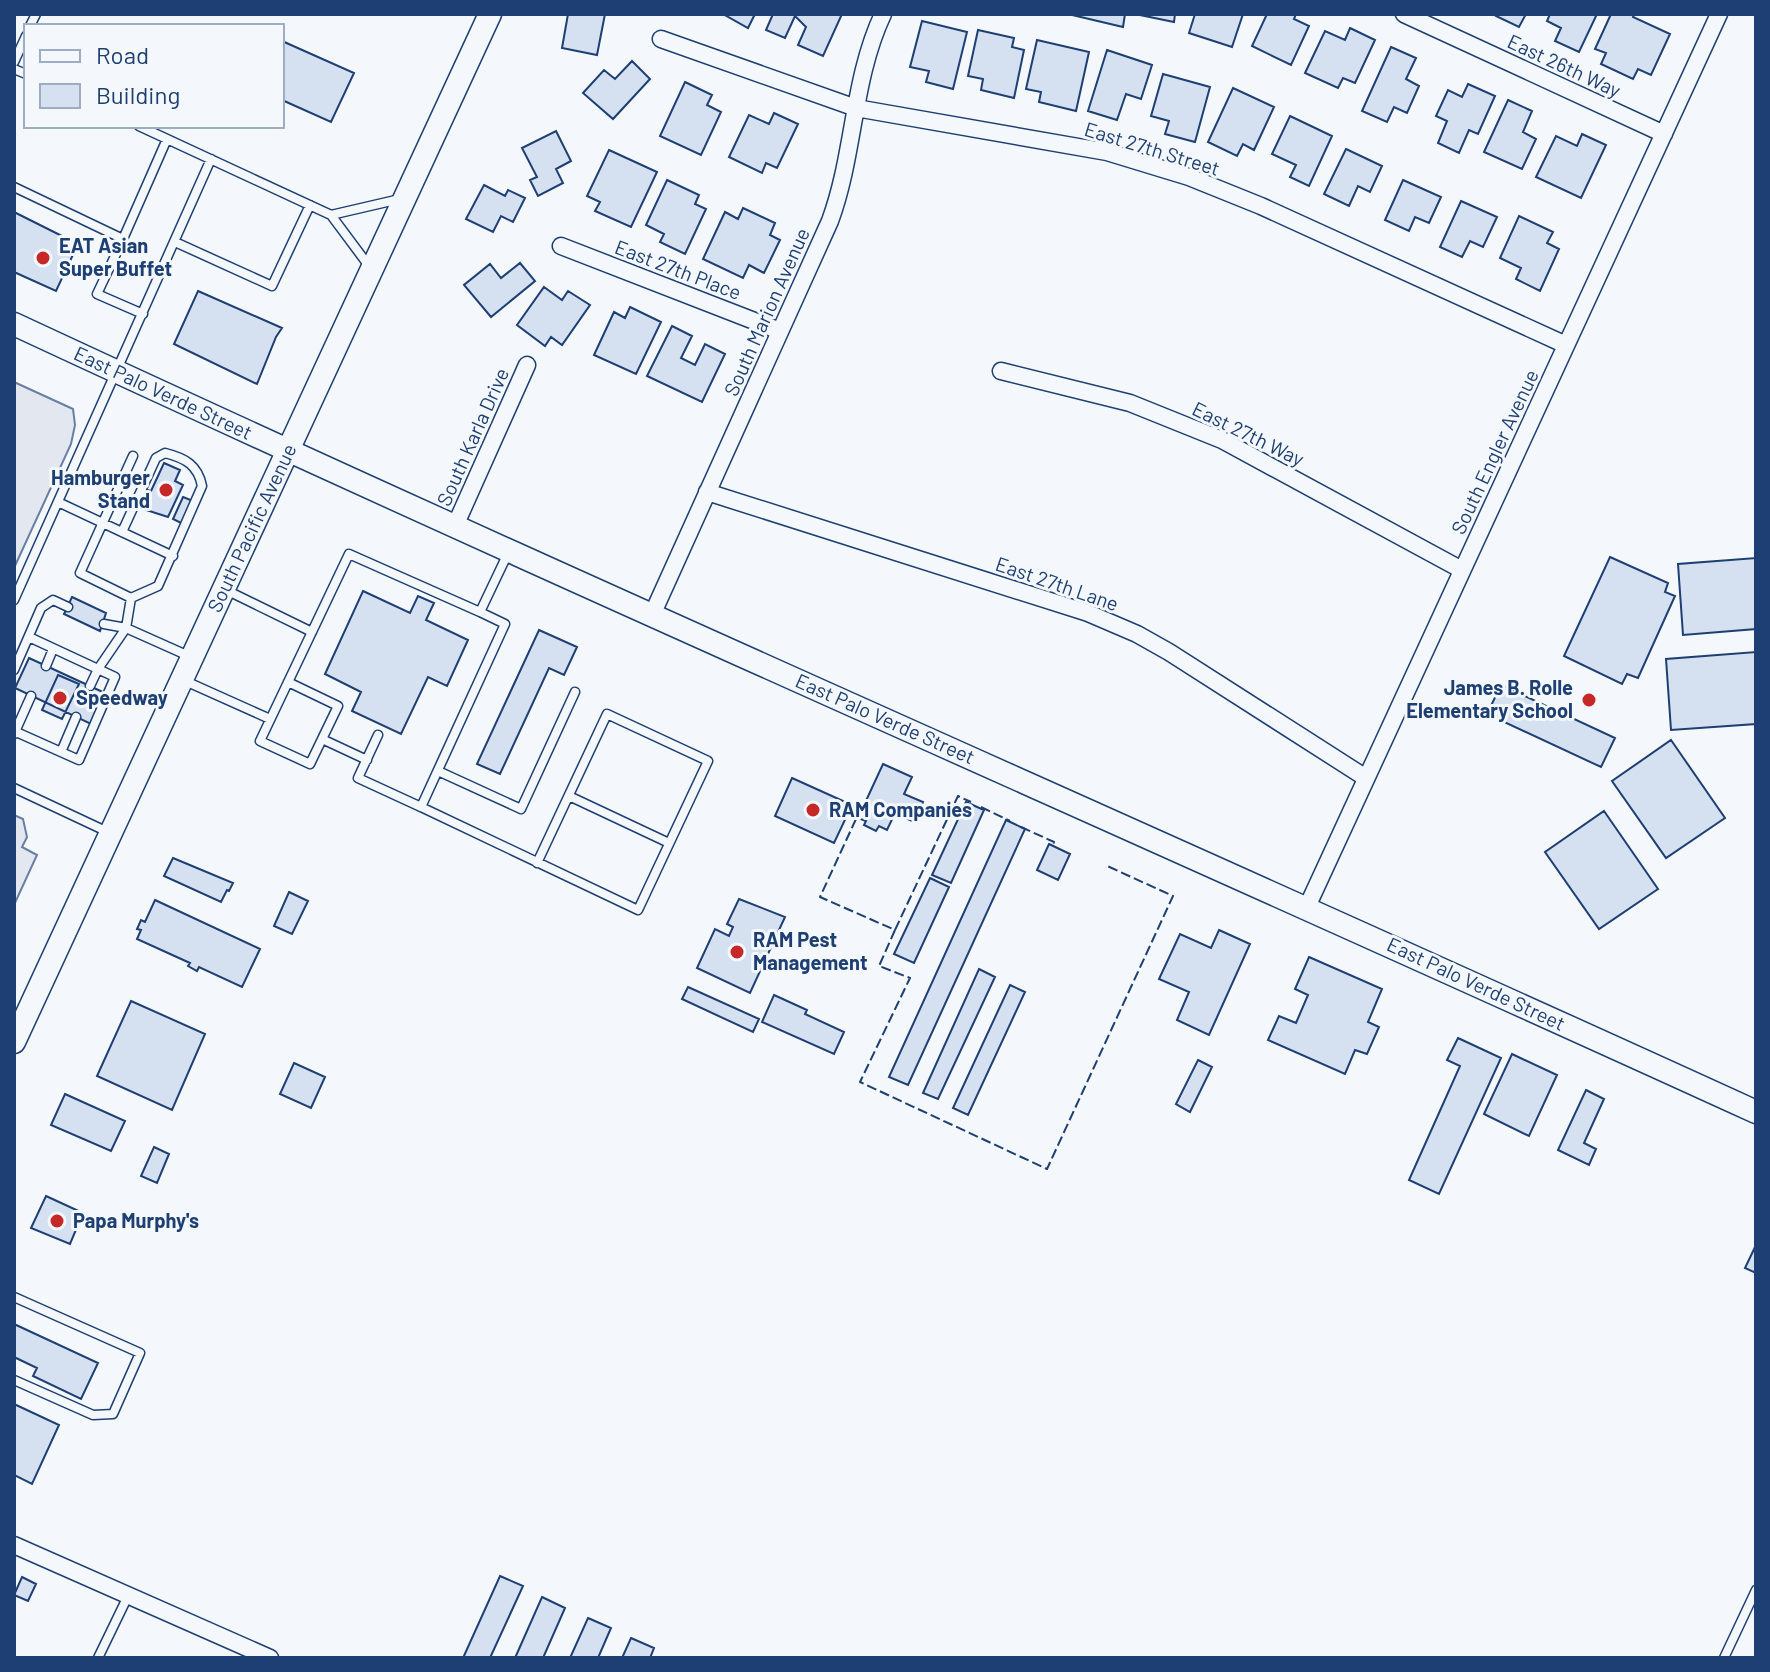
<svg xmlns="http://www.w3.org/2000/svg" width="1770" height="1672" viewBox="0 0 1770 1672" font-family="Barlow,sans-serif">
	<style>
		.parking { fill: #e3e8f0; stroke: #687fa3; stroke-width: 2 }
		.building { fill: #d5e0f0; stroke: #1d3f73; stroke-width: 2 }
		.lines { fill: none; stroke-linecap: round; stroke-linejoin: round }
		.lane-casing { stroke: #1d3f73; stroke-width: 11 }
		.street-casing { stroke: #1d3f73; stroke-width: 19 }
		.secondary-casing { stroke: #1d3f73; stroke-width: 25 }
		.lane { stroke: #f4f7fb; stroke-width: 8 }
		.street { stroke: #f4f7fb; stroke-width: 16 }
		.secondary { stroke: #f4f7fb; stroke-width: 22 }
		.fence { stroke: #1d3f73; stroke-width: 2; stroke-dasharray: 10 4; stroke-linecap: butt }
		.poi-dot { fill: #c62828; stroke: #f4f7fb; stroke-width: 3 }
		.labels { text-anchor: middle; stroke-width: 6; stroke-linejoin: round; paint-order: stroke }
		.street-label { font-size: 20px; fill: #1d3f73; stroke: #f4f7fb }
		.poi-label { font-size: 20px; font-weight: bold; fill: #1d3f73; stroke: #f4f7fb; text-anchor: start }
	</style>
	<rect width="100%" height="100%" fill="#f4f7fb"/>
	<path class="parking" d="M14,382L73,409L75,425L71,444L14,568Z
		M14,815L23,819L27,837L22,847L37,855L14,905Z"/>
	<path class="building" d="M568,14H605L597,55L562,48Z
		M723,14H755L748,28Z
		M773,14H842L823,56L798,45L806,27L795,16L785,38L766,30Z
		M1068,14H1125L1123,27Z
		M1135,14H1175L1174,22Z
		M1195,14H1243L1232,47L1189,33Z
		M1267,14H1296L1294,19L1309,26L1291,65L1252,46Z
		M1497,14H1526L1519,27L1496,16Z
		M1550,14H1597L1579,52L1555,41L1561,28L1547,21Z
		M1611,14H1634L1633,17L1670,34L1651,75L1638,69L1633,79L1601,64L1606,53L1595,49Z
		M922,21L967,32L953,89L926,82L929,71L910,67Z
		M1350,28L1375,40L1355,83L1343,78L1338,88L1305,73L1325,31L1345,40Z
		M978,30L1014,38L1012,47L1024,50L1014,98L981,90L983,79L968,76Z
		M1037,40L1089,52L1076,111L1039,102L1041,92L1026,89Z
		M282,41L354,73L331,122L282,100Z
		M1391,47L1416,58L1406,79L1419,86L1407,113L1394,107L1387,122L1362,111Z
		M1107,50L1152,65L1141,99L1126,94L1117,120L1088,111Z
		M632,61L650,79L613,119L583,93L604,70L615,79Z
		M1163,74L1210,87L1195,142L1165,134L1169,121L1151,116Z
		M685,82L712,95L707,105L721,112L701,155L660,136Z
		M1468,84L1495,96L1478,134L1469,130L1459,153L1438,143L1447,121L1436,116L1448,90L1462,97Z
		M1233,88L1274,107L1254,150L1243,144L1237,156L1208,142Z
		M1508,100L1532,111L1523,132L1536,139L1522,169L1484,152Z
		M774,113L798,124L777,168L766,163L762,173L729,157L749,115L769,124Z
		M1290,116L1332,136L1309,186L1290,177L1296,165L1272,154Z
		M556,131L571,161L556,169L563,183L538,196L530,180L537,177L522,148Z
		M1582,134L1606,145L1581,198L1536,177L1556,136L1577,146Z
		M1346,149L1382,166L1370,192L1358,186L1349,206L1324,194Z
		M609,150L657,172L631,227L595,211L600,202L587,196Z
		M667,180L699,195L695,204L706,209L685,254L660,242L664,234L646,225Z
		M1403,180L1441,197L1429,223L1415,217L1409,231L1385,220Z
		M484,185L505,196L508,190L525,198L513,222L501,216L493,232L466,219Z
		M1461,201L1497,217L1483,247L1470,241L1462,257L1440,247Z
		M743,208L775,223L770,235L780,240L764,273L749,265L743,278L703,259L725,212L738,219Z
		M14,212L78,244L56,291L14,272Z
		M1519,216L1553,232L1547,243L1559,249L1540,291L1516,279L1521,268L1500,258Z
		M520,263L535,281L491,317L464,285L490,264L501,278Z
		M544,287L562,300L568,291L590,305L562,345L551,337L545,346L517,325Z
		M198,291L282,328L276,337L257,384L174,344Z
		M630,307L661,322L636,374L594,355L614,312L625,318Z
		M672,326L692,336L681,358L695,365L705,344L725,354L702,402L647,376Z
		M164,463L180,470L175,481L183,485L168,517L143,509L146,504L141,502L147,490L151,491Z
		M183,497L193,501L183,524L173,519Z
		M1610,557L1668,583L1665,592L1675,596L1638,678L1627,674L1622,684L1564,656Z
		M1756,558V629L1683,635L1678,564Z
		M363,591L410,613L418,596L434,603L426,620L468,640L447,686L428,677L401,734L352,711L361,692L325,674Z
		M72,597L106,613L100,631L64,614Z
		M539,630L577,647L564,675L549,668L500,774L477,764Z
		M1756,652V724L1671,730L1666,659Z
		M29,658L105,693L91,724L15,688Z
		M58,675L79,684L62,719L42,710Z
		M1501,685L1615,738L1601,767L1487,714Z
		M1671,740L1725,818L1666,858L1612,781Z
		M883,764L912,777L904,794L923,802L914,822L895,813L887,830L879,826L876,831L864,825L866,821L858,818Z
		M792,778L852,805L834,843L775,816Z
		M966,802L984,810L951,883L932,875Z
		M1604,811L1658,889L1599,929L1545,852Z
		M1006,820L1025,829L908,1085L889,1077Z
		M1049,844L1070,854L1058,880L1037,870Z
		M173,858L233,883L229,891L227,890L221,902L164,876Z
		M930,878L949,887L914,963L894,954Z
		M289,892L308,901L292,934L274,926Z
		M739,899L785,917L750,993L697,968L715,929L729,936L733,927L727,924Z
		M155,900L260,949L242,987L199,967L197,971L188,966L190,963L137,939L141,930L137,929L141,920L145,922Z
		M1219,930L1250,944L1209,1035L1177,1020L1189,992L1159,979L1180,934L1211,948Z
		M1309,957L1382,989L1368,1022L1379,1027L1367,1054L1355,1050L1345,1074L1268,1040L1279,1016L1296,1023L1308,995L1295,989Z
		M979,969L995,977L938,1099L923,1093Z
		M1010,985L1025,992L968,1115L953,1108Z
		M688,987L759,1019L753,1032L682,999Z
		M774,995L807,1010L805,1014L844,1032L834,1054L762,1022Z
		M131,1001L205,1034L172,1110L97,1076Z
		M1458,1038L1501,1058L1439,1194L1409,1180L1460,1066L1447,1060Z
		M1512,1054L1557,1075L1529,1136L1484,1114Z
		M1198,1060L1212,1067L1190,1112L1176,1104Z
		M294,1063L325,1077L311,1108L280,1094Z
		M1586,1090L1604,1099L1584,1143L1596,1149L1589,1165L1558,1150Z
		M65,1094L125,1121L111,1151L51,1125Z
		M154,1147L169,1154L157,1183L141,1176Z
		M46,1196L83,1213L70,1244L31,1228Z
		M1756,1245V1273L1745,1268Z
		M14,1324L98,1363L81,1399L33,1376L37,1368L14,1357Z
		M14,1404L59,1425L32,1484L14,1475Z
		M500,1576L523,1586L490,1658H463Z
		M22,1577L36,1584L28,1601L14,1595Z
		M542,1597L565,1608L543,1658H515Z
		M588,1618L611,1628L598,1658H570Z
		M631,1638L654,1648L650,1658H622Z"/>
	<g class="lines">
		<g class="lane-casing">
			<path id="lane" d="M30,26L36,14
				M14,62L26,36
				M14,69L26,74
				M139,126L331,215L369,266
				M14,187L123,239L97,294L143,314
				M331,215L400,199
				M123,239L167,139
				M175,242L272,286L310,205
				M58,502L173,556
				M122,532L156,458L165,453C185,458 198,465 202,486L158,586L131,598
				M226,590L312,632
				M14,600L211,159
				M104,624L126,628L191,657
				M29,637L115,677L79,760L61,752
				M46,666L53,649
				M14,670L41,608L53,600L68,607
				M183,680L270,719
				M288,682L338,706L310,764L260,741L349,554L480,612
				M90,686L98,669L126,628L131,598L80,573L133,456
				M14,731L61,752L76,717
				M14,734L31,696
				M378,735L358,778L421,807L505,624L480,612L509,551
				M322,739L367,760
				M438,771L521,809L575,692
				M14,788L110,833
				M569,796L669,843
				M421,807L638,910L708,761L607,714L537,863
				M14,1297L140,1353L113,1414L93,1415L14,1380
				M98,1658L128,1596
				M1724,1658L1756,1590"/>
		</g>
		<g class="street-casing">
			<path id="street" d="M1404,14L1664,134
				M661,39L856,108L1107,152L1189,177L1261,206L1566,345
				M561,246L780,331
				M1001,371L1130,403L1222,440L1462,570
				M707,492L1088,613L1137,634L1169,652L1366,778
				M455,526L527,365
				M652,615L830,221C855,153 852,80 883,14
				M1307,907L1719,14
				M14,1545L270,1658"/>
		</g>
		<g class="secondary-casing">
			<path id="secondary" d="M14,324C592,593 1176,847 1756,1112
				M14,1042L490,14"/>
		</g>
		<use href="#lane" class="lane"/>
		<use href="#street" class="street"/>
		<use href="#secondary" class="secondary"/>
		<path class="fence" d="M981,807L1010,821
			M856,819L820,897L895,930L958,796L971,802
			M1021,827L1054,842L1052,846
			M895,930L879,966L910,978L860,1082L1047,1169L1173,896L1105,865"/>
	</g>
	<g class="poi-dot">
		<circle cx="43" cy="258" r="8"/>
		<circle cx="166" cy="490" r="8"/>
		<circle cx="60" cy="698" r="8"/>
		<circle cx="1589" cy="700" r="8"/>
		<circle cx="813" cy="810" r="8"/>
		<circle cx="737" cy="952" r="8"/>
		<circle cx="57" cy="1221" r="8"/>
	</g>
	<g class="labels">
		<g class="street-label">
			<text transform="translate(1564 66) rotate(25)" y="7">East 26th Way</text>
			<text transform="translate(1152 149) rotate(17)" y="7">East 27th Street</text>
			<text transform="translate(678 270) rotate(21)" y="7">East 27th Place</text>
			<text transform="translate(767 312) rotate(-66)" y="7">South Marion Avenue</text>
			<text transform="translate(163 393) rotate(25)" y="7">East Palo Verde Street</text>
			<text transform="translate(1248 434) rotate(26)" y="7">East 27th Way</text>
			<text transform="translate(473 437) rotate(-66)" y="7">South Karla Drive</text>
			<text transform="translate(1495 452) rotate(-65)" y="7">South Engler Avenue</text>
			<text transform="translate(252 528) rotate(-65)" y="7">South Pacific Avenue</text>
			<text transform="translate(1057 584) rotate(19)" y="7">East 27th Lane</text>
			<text transform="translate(885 719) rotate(24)" y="7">East Palo Verde Street</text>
			<text transform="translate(1476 984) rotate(25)" y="7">East Palo Verde Street</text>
		</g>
		<g class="poi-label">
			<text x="59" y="253">EAT Asian<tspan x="59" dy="23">Super Buffet</tspan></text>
			<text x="150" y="485" text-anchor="end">Hamburger<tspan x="150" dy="23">Stand</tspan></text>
			<text x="1573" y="695" text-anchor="end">James B. Rolle<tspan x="1573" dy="23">Elementary School</tspan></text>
			<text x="76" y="705">Speedway</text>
			<text x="829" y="817">RAM Companies</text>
			<text x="753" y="947">RAM Pest<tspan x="753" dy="23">Management</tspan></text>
			<text x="73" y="1228">Papa Murphy's</text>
		</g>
	</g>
	<rect width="1770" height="1672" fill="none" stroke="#1d3f73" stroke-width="32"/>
	<rect x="24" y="24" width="260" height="104" fill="#f4f7fb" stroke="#9eadc5" stroke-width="2"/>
	<rect x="40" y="50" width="40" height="12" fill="#f4f7fb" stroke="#9eadc5" stroke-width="2"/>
	<text x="96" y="64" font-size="24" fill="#1d3f73">Road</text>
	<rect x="40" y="84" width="40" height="24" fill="#d5e0f0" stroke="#9eadc5" stroke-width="2"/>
	<text x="96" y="104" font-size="24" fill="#1d3f73">Building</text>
</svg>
